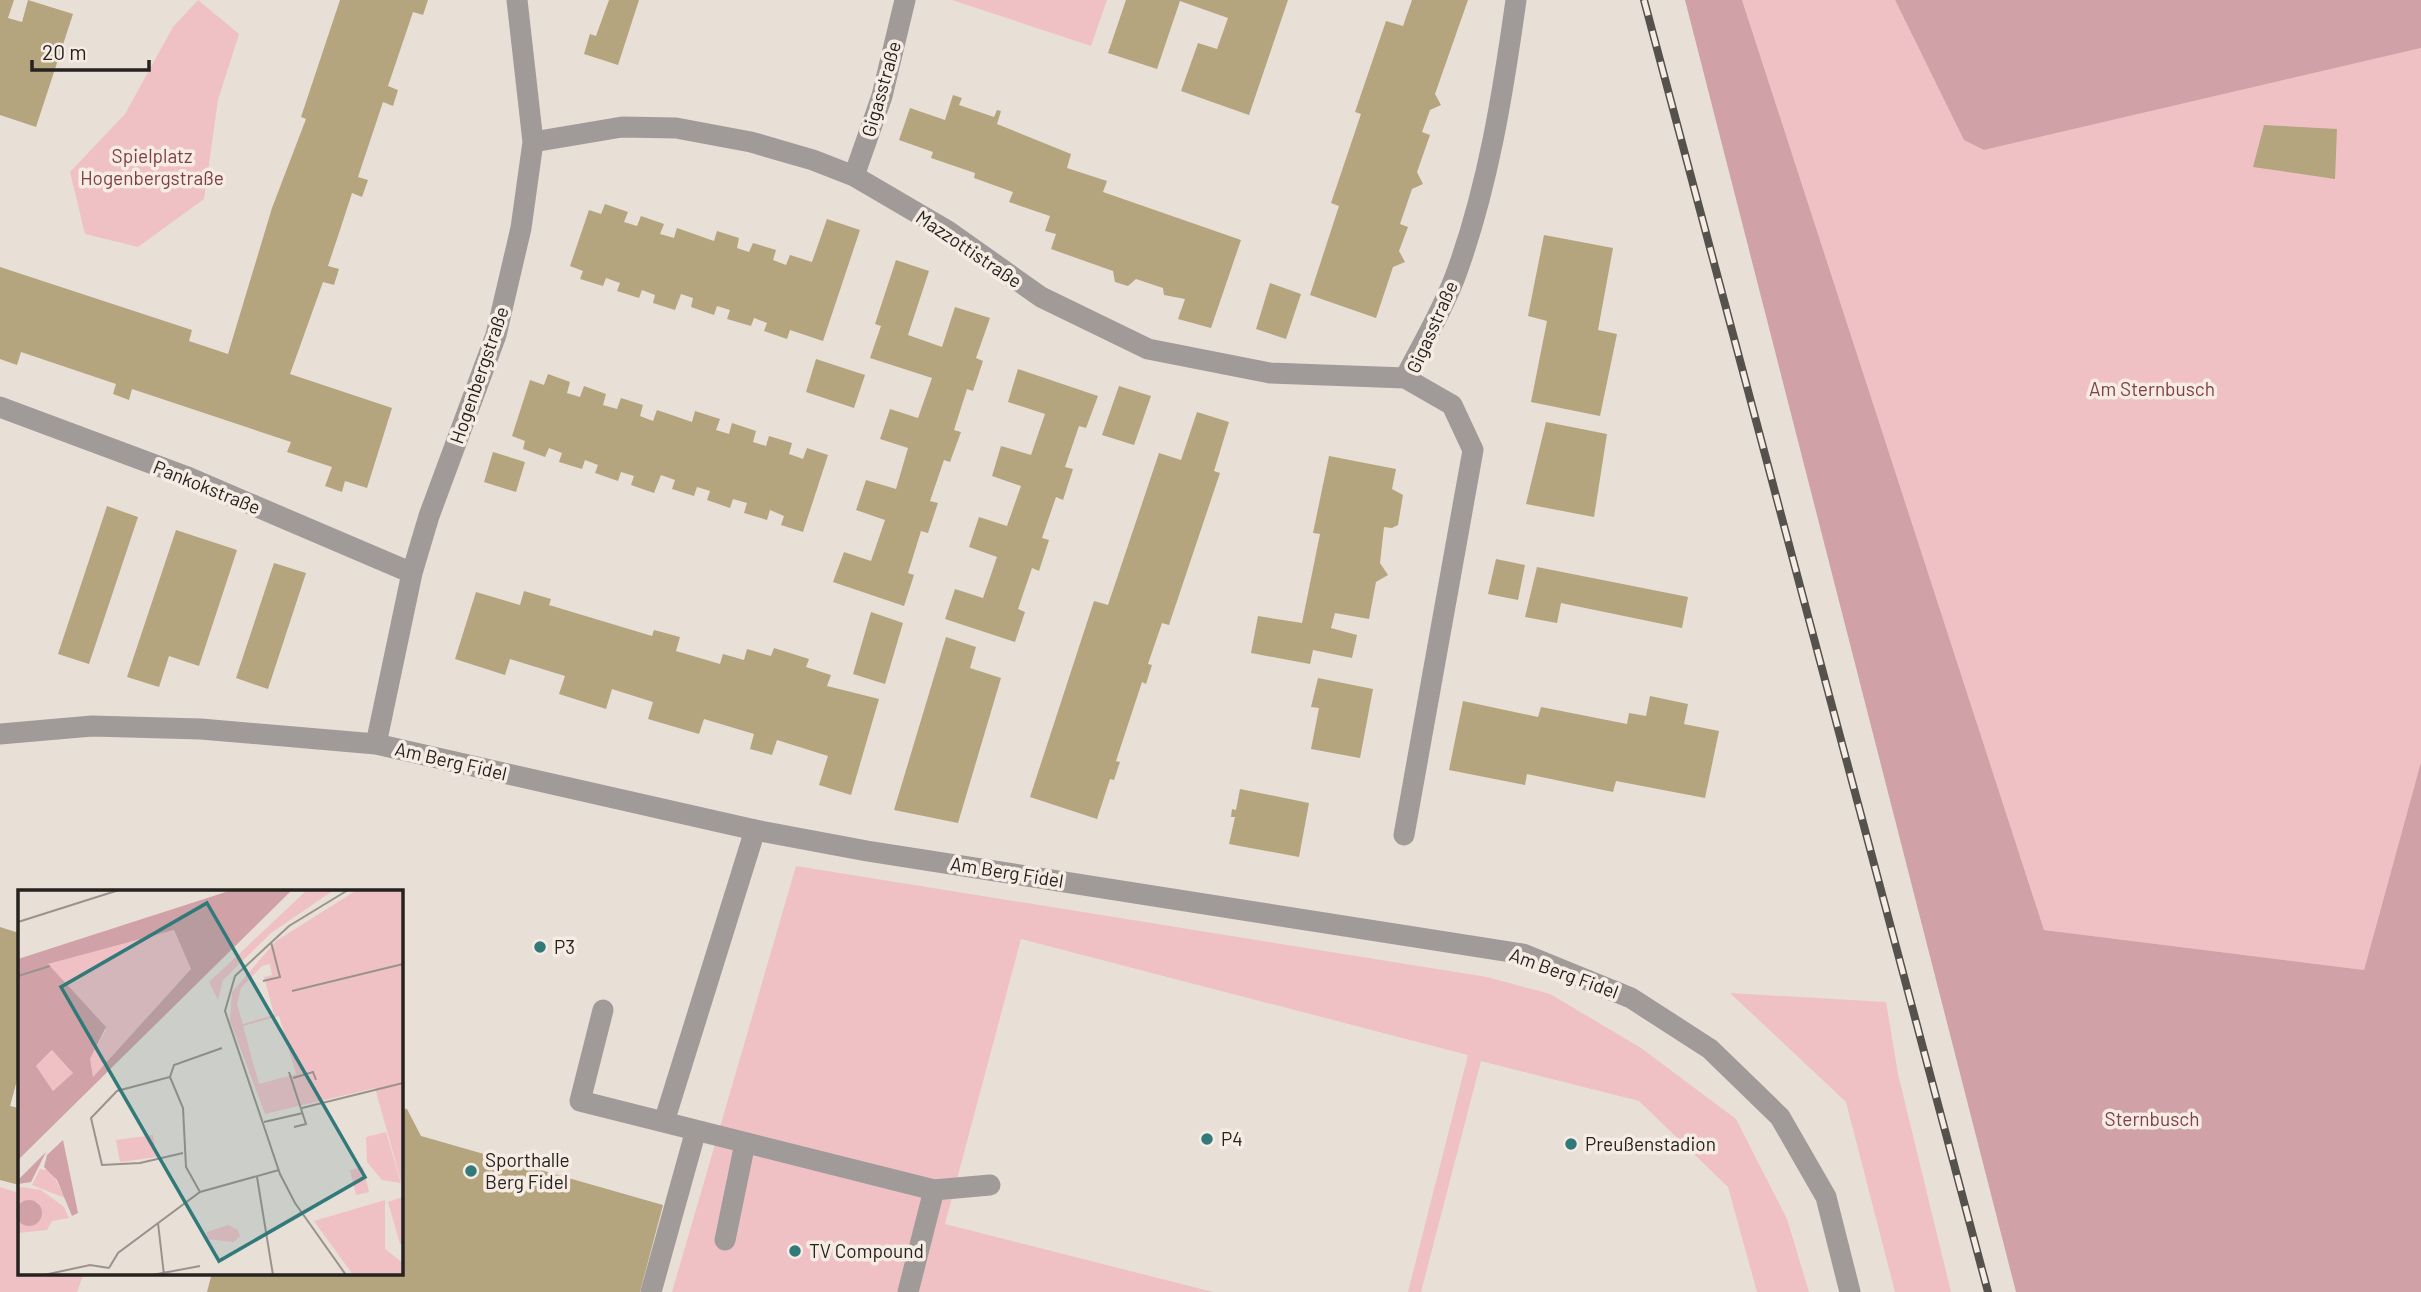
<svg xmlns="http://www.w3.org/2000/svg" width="2421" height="1292" viewBox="0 0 2421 1292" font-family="Barlow,sans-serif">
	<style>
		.green { fill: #efc1c5 }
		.forest { fill: #d0a1a6 }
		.building { fill: #b4a57e }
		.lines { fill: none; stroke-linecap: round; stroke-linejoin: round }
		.lane { stroke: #a09a99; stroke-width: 21 }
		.street { stroke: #a09a99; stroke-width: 21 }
		.rail-casing { stroke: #55514d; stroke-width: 8 }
		.rail { stroke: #f6ece4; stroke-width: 5; stroke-dasharray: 16; stroke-linecap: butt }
		.poi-dot { fill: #317a79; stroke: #f6ece4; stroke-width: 2.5 }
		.labels { text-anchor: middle; stroke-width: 7; stroke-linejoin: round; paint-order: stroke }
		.street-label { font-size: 19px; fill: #25221f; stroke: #f6ece4 }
		.park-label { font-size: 19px; fill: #7d3f49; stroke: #f6ece4 }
		.poi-label { font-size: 19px; fill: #25221f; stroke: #f6ece4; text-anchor: start }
		.inset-road { fill: none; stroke: #9a938d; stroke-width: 2 }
		.view { fill: #317a79; fill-opacity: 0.15; stroke: #317a79; stroke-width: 3.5 }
		.inset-edge { fill: none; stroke: #25221f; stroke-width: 3.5 }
	</style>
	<rect width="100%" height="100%" fill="#e8dfd7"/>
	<path class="green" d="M198,0L239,34L218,100L204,199L138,247L85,234L70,172L125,114L173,27Z
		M952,0H1107L1091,46Z
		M1742,0H1895L1964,139L1984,150L2421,48V762L2364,970L2044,930Z
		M796,866L1487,977L1550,994L1641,1048L1736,1119L1787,1219L1809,1292H1757L1728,1187L1639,1101L1481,1061L1421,1292H1408L1468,1055L1021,939L945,1224L1213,1292H672Z
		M1730,993L1886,1002L1898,1074L1951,1292H1895L1846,1102Z
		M0,1187L19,1193V1273H84L77,1292H0Z"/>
	<path class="forest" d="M1685,0H1742L2044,930L2364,970L2421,762V1292H2016Z
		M1895,0H2421V48L1984,150L1964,140Z"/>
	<path class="building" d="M0,0H14L8,18L22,22L28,0L73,14L36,127L0,115Z
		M340,0H428L423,15L413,12L388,86L398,90L393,106L383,102L358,177L368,180L362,197L352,193L340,230L328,266L339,269L334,285L323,282L290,374L392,408L367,488L345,481L342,492L325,486L332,467L287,452L291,442L132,389L129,400L113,394L116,384L21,352L17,365L0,359V267L192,330L189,341L228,354L272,208L306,119L301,117Z
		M609,0H639L618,65L584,54L590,34L596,36Z
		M1126,0H1288L1249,115L1181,91L1198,43L1217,49L1228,18L1180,1L1157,69L1108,53Z
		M1412,0H1468L1435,94L1441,105L1430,110L1422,132L1430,135L1417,172L1423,184L1412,189L1400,224L1408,227L1399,251L1405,262L1393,267L1376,318L1310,295L1339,206L1331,203L1361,114L1355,112L1386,21L1403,26Z
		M953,95L962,98L959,105L994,117L997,110L1001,111L997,124L1071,154L1067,168L1107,181L1103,192L1241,240L1211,328L1178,319L1185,299L1164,295L1163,288L1136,279L1128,286L1115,282L1113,271L1051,249L1056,234L1045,231L1050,216L1009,202L1013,192L974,178L975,173L931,158L933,152L899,140L910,108L945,120Z
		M2264,125L2337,129L2335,179L2253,167Z
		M605,204L628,212L624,222L637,226L641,216L664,224L660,234L674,238L677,228L714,241L717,231L739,238L737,248L749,252L753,243L776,250L773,260L786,265L790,255L812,262L827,219L860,230L823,341L790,330L787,339L764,331L767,323L754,318L751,326L727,319L730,310L717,306L714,315L691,307L693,298L681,294L675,310L653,303L655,295L642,290L639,298L617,291L620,283L606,278L603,286L580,279L583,271L570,266L589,210L601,214Z
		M1544,235L1613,248L1598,330L1617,334L1600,416L1531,402L1547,321L1528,316Z
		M896,260L929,271L908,335L942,347L955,307L990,318L976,358L983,361L973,391L967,389L954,430L961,432L950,462L944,460L930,501L938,503L928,533L921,531L908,573L914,575L904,606L833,582L844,552L871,561L885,520L856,510L866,480L896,489L908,448L880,439L890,409L918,418L932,378L870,358L881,326L875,324Z
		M1270,283L1301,294L1286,339L1256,329Z
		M816,359L865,375L854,408L806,392Z
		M1018,369L1098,396L1086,428L1079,426L1065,467L1073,469L1063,500L1056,497L1042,538L1049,540L1039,571L1032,568L1018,609L1025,612L1015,642L945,619L955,589L983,598L997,557L969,547L979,517L1007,526L1021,486L992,476L1001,446L1031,455L1045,414L1008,402Z
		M548,374L570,382L567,393L580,397L584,386L606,394L603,405L617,409L621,398L643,405L640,416L653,421L657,410L692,422L695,411L720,419L716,430L729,434L732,423L756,431L753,442L766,446L769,436L792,443L789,454L803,459L807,448L828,455L803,532L781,525L784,516L770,510L767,520L744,513L747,503L733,499L730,508L707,500L710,491L697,487L694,496L672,489L675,480L661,475L654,493L631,485L634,476L621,472L618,481L595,473L598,465L585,460L582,469L559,462L562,453L549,448L545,457L523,449L525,441L512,436L530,380L544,385Z
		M1119,386L1151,396L1134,445L1102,435Z
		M1197,412L1229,422L1214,471L1220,473L1169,625L1162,623L1148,664L1152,665L1146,684L1142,682L1116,761L1120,762L1114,780L1110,779L1097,819L1030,797L1094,601L1108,605L1159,453L1181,460Z
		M1546,422L1607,434L1594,517L1526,504Z
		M493,452L525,462L516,492L484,482Z
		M1329,456L1396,469L1392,489L1403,495L1398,525L1392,528L1384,527L1380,563L1388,575L1376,582L1369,619L1335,613L1331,628L1357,635L1352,658L1313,650L1310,664L1251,653L1258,616L1302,623L1320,534L1313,533Z
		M107,506L138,517L89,664L58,654Z
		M176,530L237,550L199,666L169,656L159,687L127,677Z
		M1496,559L1525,565L1518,600L1488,594Z
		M274,563L306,573L268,689L236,678Z
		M1537,567L1688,597L1682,628L1561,603L1557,623L1525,617Z
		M524,591L551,599L549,605L652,636L654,630L680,637L676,651L720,664L723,654L744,660L747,649L771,656L774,648L809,659L806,667L831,675L827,686L879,699L851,795L819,785L828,756L777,740L772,755L750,749L754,734L704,719L699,734L648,719L653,702L612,689L606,709L559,694L565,676L510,659L505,675L455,659L476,592L520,605Z
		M871,612L903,623L885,684L853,674Z
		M946,637L976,647L970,668L1001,678L958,823L894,810Z
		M1318,678L1373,689L1360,758L1311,749L1319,708L1311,707Z
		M1650,696L1688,704L1684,724L1719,731L1705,798L1616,781L1613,792L1527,774L1525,785L1449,770L1463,701L1538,717L1541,707L1627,724L1629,713L1646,716Z
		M1240,789L1309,803L1299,857L1229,844L1235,817H1231L1232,809L1236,810Z
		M0,927L19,933V1073L10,1106L19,1108V1185L0,1180Z
		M401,1108L407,1109L421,1136L663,1205L640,1292H207L212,1273H401Z"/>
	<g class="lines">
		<path class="lane" d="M603,1010L580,1101L934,1190L990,1185
			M664,1122L755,830
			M725,1240L745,1143
			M651,1292L696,1130
			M908,1292L934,1190"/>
		<path class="street" d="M533,142L622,127L676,128L751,142L813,160L854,176L948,231L1041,297L1148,349L1270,373L1405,378
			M854,176L882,96L905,0
			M0,407L185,476L412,573
			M0,734L92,726L201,729L376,744L755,830L867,851L1523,954L1631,998L1710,1049L1780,1117L1826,1197L1850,1292
			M376,744L412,573L429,516L496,335L521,228L533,142L517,0
			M1404,835L1473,450L1452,405L1405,378C1422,345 1442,311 1455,277C1488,188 1503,93 1516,0"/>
		<g class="rail-casing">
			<path id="rail" d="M1644,0L1988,1292"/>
		</g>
		<use href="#rail" class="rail"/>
	</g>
	<g class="poi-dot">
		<circle cx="540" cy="947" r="7"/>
		<circle cx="1207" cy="1139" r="7"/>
		<circle cx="1571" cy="1144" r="7"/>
		<circle cx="471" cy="1171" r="7"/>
		<circle cx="795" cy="1251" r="7"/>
	</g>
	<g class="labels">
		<g class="street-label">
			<text transform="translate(881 89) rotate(-74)" y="7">Gigasstraße</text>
			<text transform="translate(969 249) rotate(34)" y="7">Mazzottistraße</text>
			<text transform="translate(1432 327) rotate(-66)" y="7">Gigasstraße</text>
			<text transform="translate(479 375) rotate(-71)" y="7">Hogenbergstraße</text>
			<text transform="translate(207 487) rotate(22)" y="7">Pankokstraße</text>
			<text transform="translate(451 761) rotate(13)" y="7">Am Berg Fidel</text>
			<text transform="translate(1007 872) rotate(9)" y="7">Am Berg Fidel</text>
			<text transform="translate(1564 973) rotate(20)" y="7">Am Berg Fidel</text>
		</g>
		<g class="park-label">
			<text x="152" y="163">Spielplatz<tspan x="152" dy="22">Hogenbergstraße</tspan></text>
			<text x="2152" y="396">Am Sternbusch</text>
			<text x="2152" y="1126">Sternbusch</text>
		</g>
		<g class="poi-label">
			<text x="554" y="954">P3</text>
			<text x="1221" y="1146">P4</text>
			<text x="1585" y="1151">Preußenstadion</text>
			<text x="485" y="1167">Sporthalle<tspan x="485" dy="22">Berg Fidel</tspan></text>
			<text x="809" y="1258">TV Compound</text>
		</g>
	</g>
	<g transform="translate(18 890)">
		<rect width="385" height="385" fill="#e8dfd7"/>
		<path d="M289,0H316L253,43L205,90L200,110L191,92ZM339,0H385L383,291L357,198L247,224L212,131L214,102L258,51ZM252,74L254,85L246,87L256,125L225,134L219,114L223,98L244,76ZM261,126L278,184L241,194L225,136ZM156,40L173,79L75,187L71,170L88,140L29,74ZM35,160L55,183L35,201L18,176ZM368,242L383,293L364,290L349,272L348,247ZM135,245L139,267L102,272L98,250ZM345,277L351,302L338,305L332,280ZM22,279L33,281L47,308L14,295ZM4,297L23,300L46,317L51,328L34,331L29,340L0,343V331L10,336L23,329L20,312L0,313V299ZM385,307V353L382,354L370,312ZM367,310V359L385,373V385H335L296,331ZM210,335L220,340L222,346L216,352L188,349L189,342Z" fill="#efc1c5" fill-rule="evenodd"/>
		<path d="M214,0H274L0,270V69ZM156,40L173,79L75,187L72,169L88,137L30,74ZM34,160L55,183L35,201L18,176ZM45,250L60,323L54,326L39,290L26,277L29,265ZM28,262L13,292L0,294V290ZM-2 323a13 13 0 1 1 26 0a13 13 0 1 1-26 0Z" fill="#d0a1a6" fill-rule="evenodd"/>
		<path class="inset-road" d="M0,32L101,0M0,86L32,76M245,91L262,87L253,52M274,101L385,74M271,182L288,234L276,237M152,187L165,218L168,277L182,302M275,188L295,182L298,190M284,218L385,193M246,232L285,223M165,263L122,273L84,275L73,228L99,201L152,187L156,175L204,158M239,287L255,385M140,333L146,385M91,378L100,363L182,302L261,280M26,385L72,375L91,378M134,385L182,376M328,385L277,313L262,284L207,121L217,86L271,36L330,0"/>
		<path class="view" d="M189,13L347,287L201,371L43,97Z"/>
		<rect width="385" height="385" class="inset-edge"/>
	</g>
	<path d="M32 60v10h117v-10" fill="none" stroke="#25221f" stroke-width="3.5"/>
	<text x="42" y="60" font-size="21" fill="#25221f" stroke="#f6ece4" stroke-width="5" paint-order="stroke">20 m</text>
</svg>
